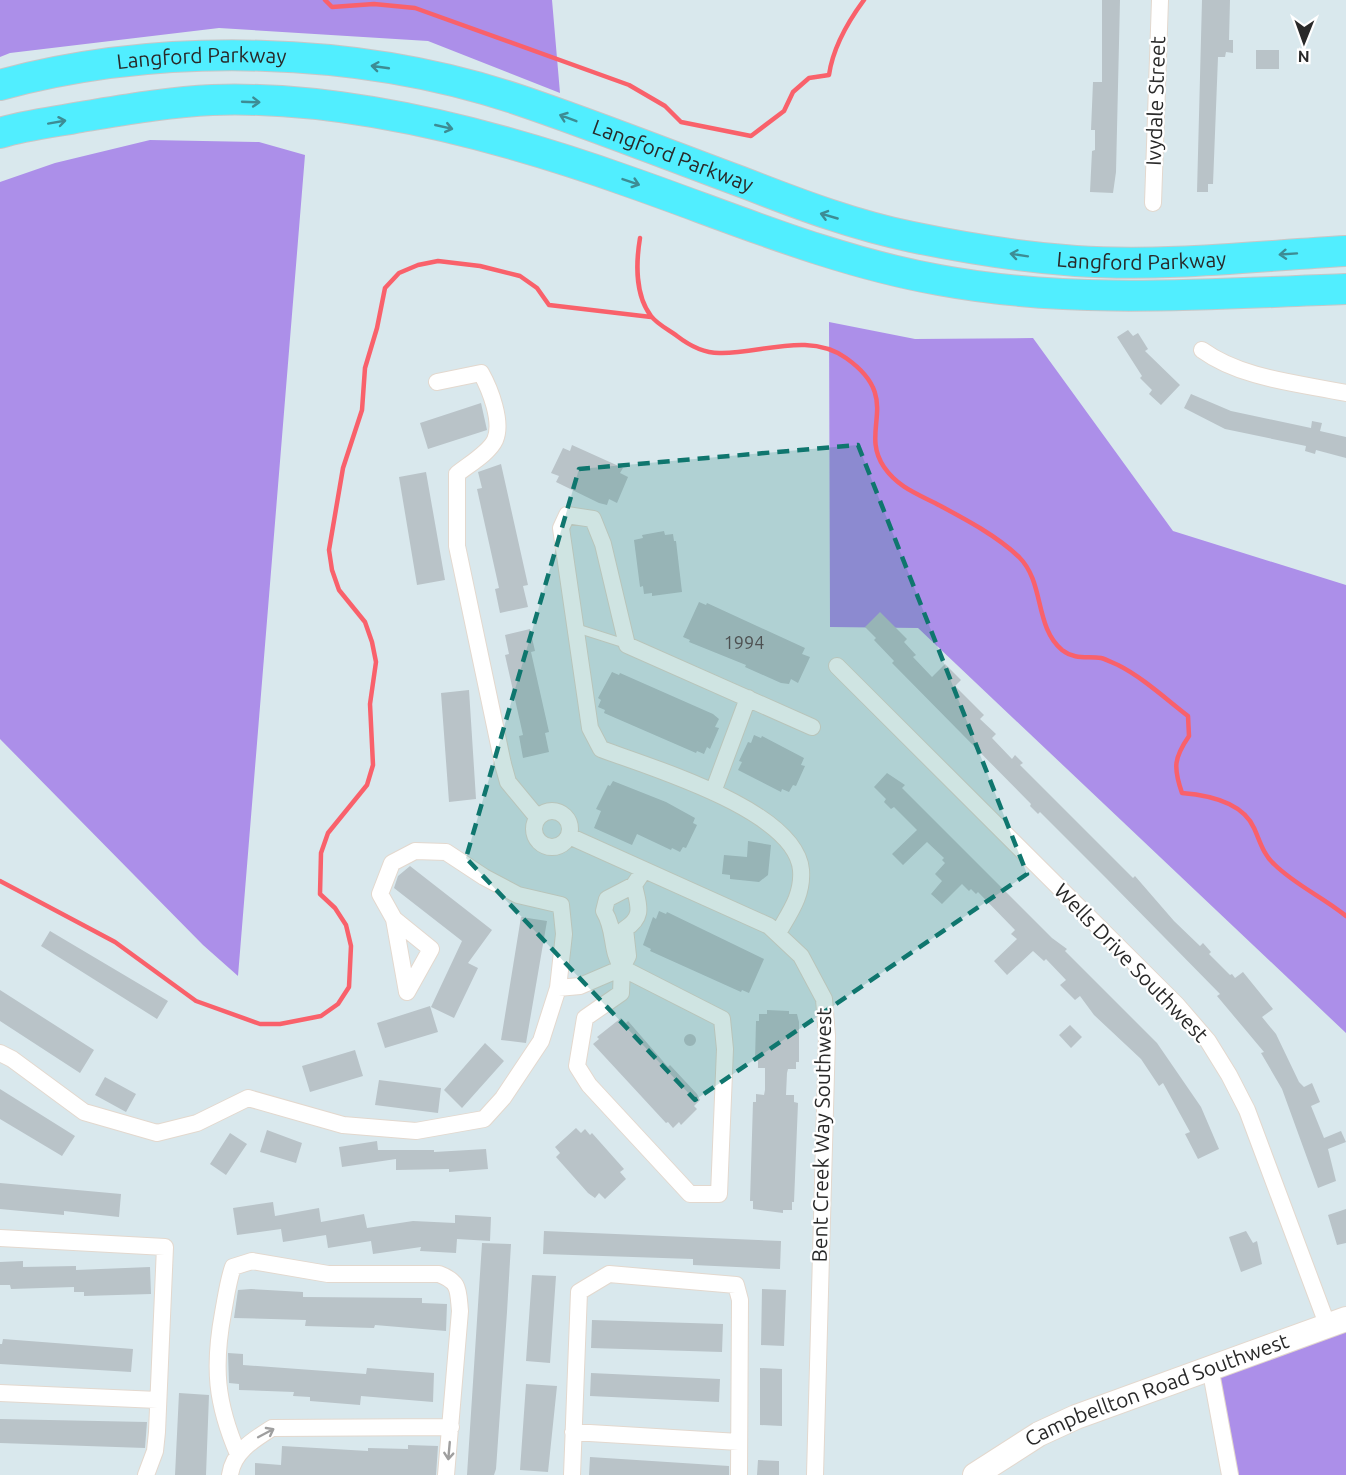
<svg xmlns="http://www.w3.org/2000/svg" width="1346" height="1475" viewBox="0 0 1346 1475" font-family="Ubuntu,sans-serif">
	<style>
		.green { fill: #ac8fe9 }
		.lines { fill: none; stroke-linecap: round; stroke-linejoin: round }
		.stream { stroke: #f9616b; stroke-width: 4.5 }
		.building { fill: #b9c3c8 }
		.service-casing { stroke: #e3d8ce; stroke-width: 10 }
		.minor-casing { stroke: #e3d8ce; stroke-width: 18 }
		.secondary-casing { stroke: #e3d8ce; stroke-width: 26 }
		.motorway-casing { stroke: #c7c7c7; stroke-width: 32 }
		.service { stroke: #fff; stroke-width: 8 }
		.minor { stroke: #fff; stroke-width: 16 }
		.secondary { stroke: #fff; stroke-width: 24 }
		.motorway { stroke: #51eeff; stroke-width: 30 }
		.oneway { stroke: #3d8c94 }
		.oneway2 { stroke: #9f9f9f }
		.marked { fill: #0f766e; fill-opacity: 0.2; stroke: #0f766e; stroke-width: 4.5; stroke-dasharray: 12 8; stroke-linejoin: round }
		.labels { text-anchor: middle; stroke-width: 4.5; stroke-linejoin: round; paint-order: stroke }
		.number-label { font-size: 18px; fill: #4d5051 }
		.street-label { font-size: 21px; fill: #292929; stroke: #fff }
	</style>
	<rect width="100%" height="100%" fill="#d9e8ed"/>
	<path class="green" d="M0,0H552L560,93L428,41L219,28L10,53L0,57Z
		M150,140L259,142L305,155L238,976L203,945L0,739V182L55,163Z
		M829,322L915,339L1033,338L1173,531L1346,585V1033L918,628L830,627Z
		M1346,1332V1475H1222L1216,1369Z"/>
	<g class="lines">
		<path class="stream" d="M325,0L332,7L374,4L415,8L629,85L665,106L681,122
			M681,122L751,136L784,111L793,92L809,78L829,75C833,47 847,23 864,0
			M640,238C636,262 635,295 651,316C657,324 669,330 677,336C690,346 705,354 722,353C763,353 809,332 846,358C904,399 858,429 884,467C897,486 915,493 935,503C963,518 996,535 1019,557C1045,583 1034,626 1062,650C1075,660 1087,656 1101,658C1106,659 1113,663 1118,665C1142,677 1166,699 1188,716L1189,736C1174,758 1173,767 1182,793C1207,795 1242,801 1254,828C1260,841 1263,854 1274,864C1295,885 1323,897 1346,916
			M0,881L115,942L196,1001L260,1024H280L321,1016L338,1004L349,987L351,946L346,925L335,908L320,894L321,853L328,833L367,785L373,765L370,704L376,662L372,642L365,622L339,590L332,570L329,550L343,468L362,410L365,368L377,328L385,288L399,273L418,265L438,261L480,266L520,276L537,288L549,305L651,317"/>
	</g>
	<path class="building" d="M1102,0H1120L1116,172L1113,193L1090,192L1092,151L1095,150V130H1091L1093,82H1102Z
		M1202,0H1230L1229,40H1233V53L1226,52L1225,57H1218L1213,184H1208V192H1197Z
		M1256,50H1279V69H1256Z
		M1128,330L1133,336L1138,333L1148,349L1145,351L1180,385L1161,405L1149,394L1152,390L1140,378L1142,376L1117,337Z
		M1191,394L1231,411L1311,428L1312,421L1322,423L1320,431L1346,437V458L1316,450L1315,454L1305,451L1306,446L1225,429L1184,408Z
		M481,403L487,430L428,449L420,423Z
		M572,445L623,468L620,473L628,477L617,503L609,499L607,505L599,503L556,482L559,476L551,473L563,448L570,451Z
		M501,464L528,585L523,586L528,607L500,613L495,589L499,588L477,489L482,488L478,472Z
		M426,472L445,580L417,585L399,477Z
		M664,531L665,535L673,534L674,541H676L682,592L652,596V593L644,594L643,586L640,587L634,540L643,538L642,535Z
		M699,602L706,605L707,603L805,648L802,654L810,657L798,683L791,679L789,684L781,683L745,667L746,665L689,642L690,640L683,637Z
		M880,612L907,639L904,642L916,655L913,657L932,677L945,664L961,680L955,686L984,715L980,719L996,734L992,738L1012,759L1015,755L1023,763L1020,765L1133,878L1135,876L1174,921L1200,946L1203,943L1211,952L1209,954L1230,975L1232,974L1235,978L1243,972L1273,1009L1262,1017L1276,1034L1299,1082L1304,1087L1312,1083L1320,1102L1311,1106L1324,1138L1341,1131L1346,1142L1328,1149L1336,1181L1318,1188L1282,1089L1261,1053L1264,1052L1217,996L1220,994L1107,879L1040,812L1038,814L1030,806L1031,804L892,663L894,661L874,640L876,638L865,627Z
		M530,629L535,651L531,652L549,732L545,733L549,752L523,758L519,736L523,735L505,655L509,654L505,635Z
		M612,672L619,675L620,673L713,714L719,719L715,727L719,728L710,749L707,747L704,754L697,751L696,753L604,713L605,710L598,707L601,700L598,698Z
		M469,690L476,799L449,802L441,693Z
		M754,735L761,738L762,736L804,758L801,765L805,766L796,786L793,785L789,792L782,789L781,792L738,770L742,762L739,761L748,742L751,743Z
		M887,773L905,785L902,788L1052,938L1067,949L1065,951L1157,1043L1201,1107L1219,1149L1198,1159L1185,1134L1190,1132L1163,1083L1159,1086L1141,1059L1094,1015L1080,996L1075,1000L1060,985L1066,980L1046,959L1044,961L1033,951L1007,975L994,961L1017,939L1011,934L1015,930L978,892L976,894L971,889L969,891L962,884L942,904L931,894L942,881L935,874L945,863L942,860L944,858L927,842L903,865L892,854L917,830L894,807L891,809L884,802L886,799L874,787Z
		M613,781L666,802L695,818L693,823L697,825L686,848L683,847L680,852L672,848L671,850L637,834L632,845L594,828L601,811L596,809L608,785L610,786Z
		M748,841L771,845L768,875L759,882L730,879V875L722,874L724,855L747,857Z
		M410,866L492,930L468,963L478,968L454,1018L431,1007L462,941L394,888L398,876Z
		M659,911L666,914L667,912L764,959L749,993L742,990L741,992L650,951L651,949L643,945L653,917L656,919Z
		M521,917L547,921L526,1043L501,1040Z
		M50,931L168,1001L157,1019L41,946Z
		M0,990L94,1050L80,1073L0,1021Z
		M430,1006L438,1032L385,1048L377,1023Z
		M767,1010L789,1011V1014H797L799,1022V1062H796V1069H788L787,1073L786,1095H794V1102L798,1103L794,1202H792V1210H783V1213L753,1209V1201H750L753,1102H756V1094L764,1095L765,1090V1068H758V1061H755L756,1021H759V1014H767Z
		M621,1018L626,1023L628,1021L668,1067L670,1065L697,1094L700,1100L694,1106L697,1109L681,1125L679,1122L673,1128L668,1122L666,1123L593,1044L599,1039L597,1037Z
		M1070,1025L1082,1037L1071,1048L1059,1035Z
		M684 1040a6 6 0 1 1 12 0a6 6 0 1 1-12 0Z
		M485,1043L504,1061L462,1108L444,1090Z
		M355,1050L363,1076L310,1092L302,1066Z
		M105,1077L136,1094L126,1112L95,1095Z
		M379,1080L441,1088L438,1113L375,1105Z
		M0,1089L75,1136L62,1156L0,1119Z
		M576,1128L581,1133L585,1129L590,1135L592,1133L624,1169L620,1172L626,1179L605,1199L599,1193L595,1198L588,1193L556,1157L560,1153L555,1147Z
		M267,1130L302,1143L296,1163L260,1152Z
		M230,1133L247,1144L226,1175L210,1164Z
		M377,1141L378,1150H434V1152L486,1149L488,1169L449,1172V1169L396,1170V1159L342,1167L339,1147Z
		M0,1183L121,1194L119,1217L64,1211V1215L0,1209Z
		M273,1202L275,1216L319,1208L321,1222L364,1214L367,1228L413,1221L455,1223V1215L491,1217L490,1241L457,1239L456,1253L420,1251L421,1247L373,1254L371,1241L328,1248L326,1235L283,1242L281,1229L237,1235L233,1208Z
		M1346,1209V1243L1337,1245L1328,1215Z
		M544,1231L781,1241L780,1269L693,1265V1259L543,1254Z
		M1246,1231L1253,1243L1257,1241L1262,1264L1241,1272L1229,1237Z
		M482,1243L511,1244L507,1312L496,1469L494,1475H467Z
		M23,1261V1267L76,1266V1270L150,1267L151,1294L84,1296V1292H74V1287L11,1289L10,1285H0V1262Z
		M532,1275L556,1276L550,1363L526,1361Z
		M251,1289L303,1292V1297L422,1298V1303L447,1304L446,1331L375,1325L374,1328L305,1326L306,1320L234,1318L238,1290Z
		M762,1289L786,1290L784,1346L761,1345Z
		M592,1320L723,1324L722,1352L591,1348Z
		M3,1339L133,1349L131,1372L0,1364V1344H2Z
		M228,1353L243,1354V1365L366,1374L367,1368L434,1373L433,1402L361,1396L360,1405L310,1401V1397L293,1396L294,1392L239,1390V1384L229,1383Z
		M760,1368L782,1369V1426L760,1425Z
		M591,1373L720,1379L719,1402L590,1396Z
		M526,1384L557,1386L548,1472L520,1470Z
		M179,1393L209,1395L206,1475H175Z
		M0,1419L147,1422L145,1448L0,1443Z
		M408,1445L438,1446L436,1475H255V1463L281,1465L282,1446L368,1451V1448L408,1449Z
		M590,1457L729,1466V1475H589Z
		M758,1460L779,1461V1475H757Z"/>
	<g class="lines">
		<g class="service-casing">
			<path id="service" d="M576,628L626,644"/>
		</g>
		<g class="minor-casing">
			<path id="minor" d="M1153,203L1160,0
				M1202,350C1242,379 1299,383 1346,393
				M437,382L481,373C490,389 503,422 495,440C489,453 468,465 457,474V546L503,764L508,782L537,817
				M837,666L1177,1005L1208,1041L1229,1075L1247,1110L1327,1324
				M713,792L748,698
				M534 829a18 18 0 1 1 36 0a18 18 0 1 1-36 0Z
				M569,836L769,926L801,956L824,999L827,1036L815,1475
				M634,885C638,905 645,916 625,929L628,956L622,968L621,993L585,1018L577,1066L589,1085L690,1194H719L725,1049L722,1019L622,968C610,949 616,931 604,911L607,899L634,885L644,870
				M394,919L407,992
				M778,933C790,912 803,895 801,870C796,810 649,767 601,749L590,728L561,528L567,515L593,519L603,544L627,645L812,727
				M407,992L431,949L394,919L380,894L392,863L415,851L446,852L484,877L518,895L561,905L564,934L558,988
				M0,1053L12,1059L84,1112L157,1133L197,1123L248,1098L343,1125L416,1131L484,1119L503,1098L541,1041L558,988L580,986L622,968
				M0,1238L165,1247L157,1432L155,1451L146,1475
				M1210,1367L1230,1475
				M0,1393L158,1400
				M573,1432L739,1442
				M238,1454C216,1403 213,1367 223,1313C226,1297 228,1281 233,1267L252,1261L328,1274H439C460,1282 458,1290 460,1311L446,1475
				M230,1475C233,1452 253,1440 272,1428L451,1427
				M572,1475L579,1292L609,1274L736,1285L740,1300L739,1475"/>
		</g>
		<g class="secondary-casing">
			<g id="secondary">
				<path id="s1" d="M975,1475L1039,1434L1076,1417L1346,1319"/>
			</g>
		</g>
		<g class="motorway-casing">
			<g id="motorway">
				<path id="s2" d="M0,85C163,41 359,46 519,100C596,126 671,156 747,184C801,205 854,225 912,237C965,248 1021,257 1076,261C1166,267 1257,256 1346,251"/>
				<path d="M0,133C26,125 55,122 81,117C124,110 169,102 212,100C349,95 501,136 630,182C733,218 832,261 939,280C1073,305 1210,294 1346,289"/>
			</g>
		</g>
		<use href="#service" class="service"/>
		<use href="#minor" class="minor"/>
		<use href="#secondary" class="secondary"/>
		<use href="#motorway" class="motorway"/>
	</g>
	<defs><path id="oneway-shaft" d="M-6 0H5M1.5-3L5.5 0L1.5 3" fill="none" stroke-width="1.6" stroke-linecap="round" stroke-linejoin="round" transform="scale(1.5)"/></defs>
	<g class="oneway">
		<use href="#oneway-shaft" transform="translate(380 67) rotate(-172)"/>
		<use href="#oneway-shaft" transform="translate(251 102) rotate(2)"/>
		<use href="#oneway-shaft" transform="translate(568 118) rotate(-159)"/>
		<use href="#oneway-shaft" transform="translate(57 122) rotate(-10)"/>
		<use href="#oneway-shaft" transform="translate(444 127) rotate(13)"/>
		<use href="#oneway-shaft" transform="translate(631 182) rotate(19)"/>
		<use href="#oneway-shaft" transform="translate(829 216) rotate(-164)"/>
		<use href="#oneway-shaft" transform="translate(1288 254) rotate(176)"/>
		<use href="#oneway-shaft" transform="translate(1019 255) rotate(-171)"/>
	</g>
	<g class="oneway2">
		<use href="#oneway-shaft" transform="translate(266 1433) rotate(-28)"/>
		<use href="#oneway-shaft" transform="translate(449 1451) rotate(95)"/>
	</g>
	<path class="marked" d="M858,445L1027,874L695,1100L466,858L579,469Z"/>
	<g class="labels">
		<g class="number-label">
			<text x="744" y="649">1994</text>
		</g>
		<g class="street-label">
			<text dy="7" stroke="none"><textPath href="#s2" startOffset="204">Langford Parkway</textPath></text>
			<text transform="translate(1156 101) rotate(-88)" y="7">Ivydale Street</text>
			<text dy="7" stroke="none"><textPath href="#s2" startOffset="690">Langford Parkway</textPath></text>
			<text dy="7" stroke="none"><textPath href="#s2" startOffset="1174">Langford Parkway</textPath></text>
			<text transform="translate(1131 963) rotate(46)" y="7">Wells Drive Southwest</text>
			<text transform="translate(822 1135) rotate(-89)" y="7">Bent Creek Way Southwest</text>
			<text dy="7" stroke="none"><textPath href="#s1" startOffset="202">Campbellton Road Southwest</textPath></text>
		</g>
	</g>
	<g transform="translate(1304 42) rotate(181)" stroke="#ffffff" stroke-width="4.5" paint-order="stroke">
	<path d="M0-4.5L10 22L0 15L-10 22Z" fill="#292929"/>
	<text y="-9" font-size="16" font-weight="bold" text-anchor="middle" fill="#292929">N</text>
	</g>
</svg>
